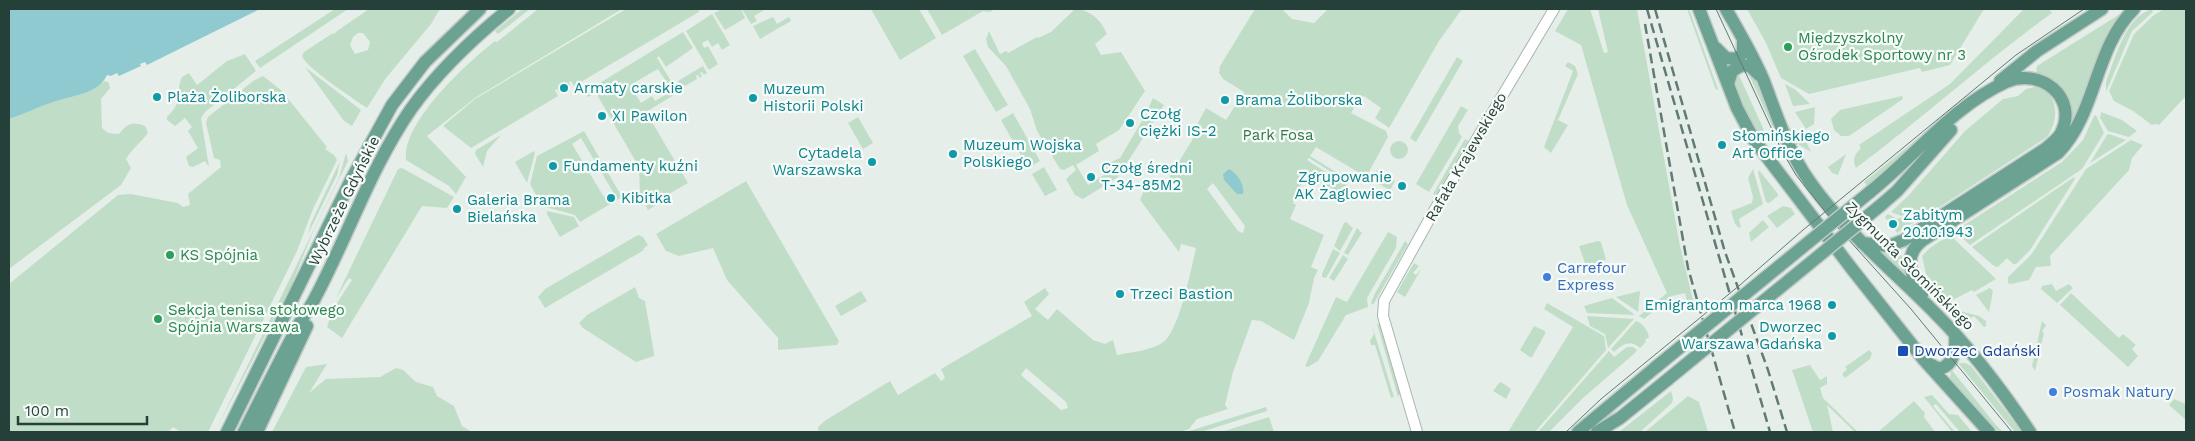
<svg xmlns="http://www.w3.org/2000/svg" width="2195" height="441" viewBox="0 0 2195 441" font-family="'Work Sans',sans-serif">
	<style>
		.green { fill: #c0dec7; fill-rule: evenodd }
		.water { fill: #90cad1 }
		.lines { fill: none; stroke-linecap: round; stroke-linejoin: round }
		.minor-casing { stroke: #a8b6b1; stroke-width: 12 }
		.major-casing { stroke: #c2cac7; stroke-width: 15 }
		.minor { stroke: #fff; stroke-width: 10 }
		.major { stroke: #6ca292; stroke-width: 12 }
		.tram { stroke: #607b73; stroke-width: 1 }
		.rail { stroke: #607b73; stroke-width: 2.5; stroke-dasharray: 10 5; stroke-linecap: butt }
		.major-bridge-casing { stroke: #c2cac7; stroke-width: 15; stroke-linecap: butt }
		.major-bridge { stroke: #6ca292; stroke-width: 12 }
		.leisure-dot { fill: #2e9e5b; stroke: #f7fbf8; stroke-width: 2 }
		.culture-dot { fill: #0f9aa8; stroke: #f7fbf8; stroke-width: 2 }
		.shop-dot { fill: #3f7fe0; stroke: #f7fbf8; stroke-width: 2 }
		.transit-dot { fill: #1a4fb4; stroke: #f7fbf8; stroke-width: 2 }
		.labels { text-anchor: middle; stroke-width: 4.5; stroke-linejoin: round; paint-order: stroke }
		.leisure-label { font-size: 15px; fill: #27864d; stroke: #f7fbf8; text-anchor: start }
		.culture-label { font-size: 15px; fill: #0d838f; stroke: #f7fbf8; text-anchor: start }
		.park-label { font-size: 15px; fill: #307748; stroke: #f7fbf8 }
		.street-label { font-size: 15px; fill: #254038; stroke: #f7fbf8 }
		.shop-label { font-size: 15px; fill: #366cbe; stroke: #f7fbf8; text-anchor: start }
		.transit-label { font-size: 15px; fill: #164399; stroke: #f7fbf8; text-anchor: start }
	</style>
	<rect width="100%" height="100%" fill="#e6eeea"/>
	<path class="green" d="M335,9H348L260,68L255,61Z
		M369,9H440L431,24L386,78L367,108C354,99 306,68 302,56L304,52L333,33L334,34L337,31ZM358,33H363L370,42L368,50L355,54L350,45L353,37Z
		M522,9H530L498,34L495,31Z
		M538,9H622L475,98L427,136L466,177L456,194L449,186L406,160C402,122 467,63 495,41L497,42Z
		M626,9H699V12L574,86L571,81L569,82L570,85L566,88L564,85L562,86L564,89L559,92L557,89L555,90L558,96L471,148L443,126L475,99Z
		M722,9H741L745,18L725,30L714,13Z
		M742,9H766L754,16L757,21L751,24Z
		M871,9H919L936,38L900,60Z
		M927,9H995L990,12L983,11L942,35Z
		M1075,9C1091,10 1101,20 1107,34L1095,44L1101,55L1121,52L1145,91L1119,130L1096,144L1099,151L1076,165L1088,185L1109,172L1105,165L1120,158L1146,114L1153,98L1164,105L1118,177L1083,199L1075,195L1066,179L1076,170L1073,165L1064,170L1060,169L1037,131L1030,109L1006,66L988,47L986,39L989,31L1000,54L1006,51L1008,53L1037,37L1038,38L1051,32Z
		M1255,9H1282L1292,19L1314,23L1328,9H1462L1439,41L1389,128L1375,118L1381,108L1364,96L1354,104L1355,106L1351,113L1386,131L1388,137L1366,177L1316,147L1310,156L1349,180L1347,182L1309,158L1307,160L1348,186L1343,195L1307,175L1299,189L1300,191L1293,203L1296,205L1290,219L1324,235L1311,267L1318,270L1314,278L1309,303L1294,340L1261,321L1252,320L1233,372L1225,405L1228,409L1197,419L1189,429L1180,432H819L818,427L826,420L890,381L898,395L935,373L941,381L945,378L941,369L1032,316L1024,302L1045,288L1049,294L1035,309L1048,320L1057,309L1093,340L1105,344L1113,340L1117,355C1131,352 1149,351 1162,343C1179,333 1191,269 1196,248L1181,244L1179,252L1140,200L1147,183L1161,191L1197,132L1194,130L1206,108L1226,120L1244,92L1223,79L1219,73L1220,66ZM1213,183L1245,226L1243,233L1238,231L1207,189ZM1026,368L1066,402L1068,408L1061,410L1021,375Z
		M1568,9H1590L1604,53L1608,52L1598,9H1637L1680,246L1694,304L1689,308L1685,293L1672,296L1644,319L1639,316L1667,293L1627,205L1581,45L1555,31Z
		M1687,9H1689L1718,89L1716,90Z
		M1747,9H1984L1950,65L1922,72L1920,68L1809,94L1781,78L1766,43Z
		M2024,9H2049L2052,13C1985,61 1923,118 1856,168C1852,159 1855,154 1861,148L1859,145L1950,84Z
		M2128,9H2131C2090,48 2094,112 2054,151L1919,238L1908,250L1904,247L2058,144C2079,117 2066,85 2036,74L2037,66Z
		M2152,9L2153,12L2132,31L2106,92V82C2115,58 2126,16 2152,9Z
		M2164,9H2186V96L2159,125L2157,124L2152,125L2133,111L2114,101L2109,91L2134,34L2154,15Z
		M712,14L730,45L722,50L718,43L712,47L708,40L702,43L704,48L708,46L718,64L709,70L686,31Z
		M773,17L777,24L789,17L791,21L760,39L753,26Z
		M683,32L693,48L666,67L659,56L657,58L674,86L661,94L660,92L669,86L658,69L630,85L641,103L652,96L655,101L675,89L677,93L646,112L688,183L655,202L656,205L648,210L640,196L639,167L596,93L588,97L585,92Z
		M975,49L1008,105L996,112L963,56Z
		M245,54L256,71L205,112L201,118L209,167L205,161L193,167L189,166L186,157L198,148L188,131L192,127L185,118L175,126L167,120V117C185,99 174,95 182,77L189,73L197,85L227,61Z
		M1457,57L1463,61L1416,142L1410,138Z
		M1568,62L1575,66L1578,74L1558,120L1568,125L1551,153L1544,147L1573,71L1565,66Z
		M703,66L707,73L704,75L702,72L700,73L702,76L700,78L698,75L696,76L697,79L685,86L683,84L680,85L678,81Z
		M305,67L361,110L352,126L344,121Z
		M1746,68L1755,76L1775,125L1772,126Z
		M1737,71L1764,130L1757,134L1734,86Z
		M263,76L281,90L327,147L325,149L334,155L337,160L313,209L297,251L208,432H181L173,427L168,432H9V284L118,195L131,194L178,203L183,207L190,205L188,194L221,167L220,160L214,158L206,123L208,117L253,81Z
		M105,81L109,83L110,88L101,99L102,128L108,133L119,134C127,124 132,121 145,126L148,133C140,143 132,149 126,159L131,168L121,185L9,269V119L51,102L82,94Z
		M1785,84L1796,90L1810,104L1793,106Z
		M2035,87C2060,91 2059,121 2047,137L1932,212L1918,219L1911,211L1901,216L1891,212L1909,195L1965,131L2003,99L2018,96L2026,89Z
		M1902,96L1903,99L1849,136H1841L1834,130L1831,119L1840,110Z
		M1461,106L1468,110L1458,126L1459,133L1462,137L1429,192L1416,184Z
		M1815,107L1814,124L1806,129L1795,112Z
		M2101,112L2122,120L2137,131L2129,137L2108,131L2100,118Z
		M1013,113L1040,161L1028,168L1001,120Z
		M2096,115L2104,133L2082,169L1970,245L1955,231L2062,162L2083,140L2094,116Z
		M858,117L873,143L863,149L848,123Z
		M1944,117L1868,187L1864,182Z
		M1789,127L1803,135L1811,152L1796,143Z
		M584,131L622,197L580,222L575,215L542,206L530,184L537,156ZM581,138L613,192L604,197L572,144Z
		M2109,134L2126,140L2090,163L2107,135Z
		M501,135L487,151L483,167L475,154L476,150Z
		M1465,139L1468,141L1436,196L1433,194Z
		M2131,140L2143,145L2132,158L2129,170L2050,256L2051,266L2036,267L2029,280L2011,284L2008,283V277L2031,255L2086,169Z
		M1390 150a9 9 0 1 1 18 0a9 9 0 1 1-18 0Z
		M534,151L535,153L527,183L515,162Z
		M346,153L348,161L313,232L291,286L215,432L339,178Z
		M1846,154L1838,175L1832,173L1828,167Z
		M340,161L337,175L308,234L311,223Z
		M1044,167L1057,190L1045,196L1032,174Z
		M402,168L454,197L447,208L422,206L342,338L327,327L333,309L352,280L349,278L336,298L398,169Z
		M1753,169L1763,204L1739,219L1741,227L1739,228L1735,224L1731,211L1752,203L1753,197L1748,178Z
		M1759,170L1778,194V196L1769,203L1766,202L1758,173Z
		M1376,171L1395,181L1390,190L1371,180Z
		M2074,177L2075,179L2030,250L2016,264H2013L2007,258L1998,267L1994,266L1972,247Z
		M746,181L839,341L837,345L778,350V338L727,280L713,248L679,256L666,251L656,234Z
		M1783,206L1791,208L1795,214L1777,228L1767,216Z
		M547,211L574,217L579,226L560,237L547,214Z
		M1888,214L1897,219L1909,215L1914,222L1897,233L1893,227L1895,225L1888,221L1891,218L1887,220L1885,217Z
		M1763,220L1769,227L1751,242L1749,233Z
		M1346,222L1353,228L1340,251L1334,246L1344,223Z
		M1357,228L1362,233L1348,255L1344,253Z
		M1388,232L1397,237L1396,248L1367,298L1368,307L1346,315L1318,361L1308,367L1305,366L1336,297L1347,302Z
		M638,235L643,237L648,245L643,249L644,250L545,308L538,297L545,289Z
		M1950,235L1996,279L1974,292L1972,290L1949,302L1926,274L1922,256L1931,247Z
		M1405,241L1408,244L1373,305L1371,303L1374,295Z
		M1598,241L1601,242L1606,260L1586,266L1579,246Z
		M1333,249L1340,253L1326,278L1322,277V274Z
		M1894,249L1906,260V277L1877,251Z
		M1343,255L1348,259L1334,281L1329,278Z
		M1414,263L1419,266L1413,273L1416,275L1422,268L1405,297L1397,292Z
		M2052,284L2056,291L2069,284L2073,288L2057,303L2041,289L2042,286Z
		M635,287L639,298L645,301L654,353V356L636,362L583,328L579,323L587,315Z
		M1990,288L1993,291L1989,312L1976,295Z
		M861,291L867,301L841,316L835,306Z
		M1640,291L1638,312L1616,297Z
		M2071,293L2119,338L2123,334L2136,345L2132,349L2138,356L2128,367L2060,305Z
		M1612,298L1635,315L1587,313L1584,306Z
		M1547,303L1604,336L1606,350L1535,432H1508L1573,327L1544,309Z
		M1952,309L1979,316L1986,321V326L1984,327L1974,316L1968,320L1966,318L1962,320Z
		M1587,316L1634,319L1608,348L1605,334L1590,326Z
		M1636,321C1642,323 1648,330 1649,337L1645,340L1646,342L1640,348C1630,339 1623,344 1614,352L1611,349Z
		M2042,321L2046,325L2042,332L2044,333L2035,371L2032,366Z
		M1380,323L1400,394L1398,397L1377,324Z
		M1372,325L1394,397L1391,398L1375,345H1371L1370,341L1374,334Z
		M1534,326L1545,331V334L1532,357H1530L1520,350Z
		M1627,347H1633L1637,350L1635,353L1583,398L1549,432H1538L1609,351L1614,357Z
		M1869,350L1872,353L1870,359L1845,378L1842,374L1847,369L1845,367Z
		M1958,363H1965L1971,366L2022,432H2015Z
		M327,364L309,393L326,379L380,377L396,368L403,370L416,382L433,387L437,396L454,406L462,426L472,432H272L306,367Z
		M1810,365L1820,380L1827,376V384L1820,388L1823,398L1858,432H1855L1827,405L1833,432H1813L1792,370Z
		M1951,369L1996,425L2003,432H1998L1952,383L1950,377Z
		M1501,382L1511,389L1506,399L1493,391L1499,383Z
		M1671,391L1673,398L1672,403L1640,432H1619Z
		M1932,395L1949,414L1958,415L1972,432H1960L1936,404L1933,406L1955,432H1952L1924,397Z
		M1688,396L1699,402L1708,432H1645Z
		M2174,399L2186,404V420L2169,405Z
		M1914,401L1925,413L1924,417L1935,432H1878Z
		M1266,407L1267,411L1201,432H1186Z
		M1269,417L1274,432H1221Z"/>
	<path class="water" d="M9,9H260L147,65L145,62L140,64L141,66L119,76L117,73L111,76L107,75C99,94 70,96 53,102C38,107 24,114 9,119Z
		M1229,169C1237,173 1245,185 1243,194H1237L1224,180L1223,174Z"/>
	<g class="lines">
		<g class="minor-casing">
			<path id="minor" d="M1417,432L1383,316L1384,301L1435,209L1554,9"/>
		</g>
		<g class="major-casing">
			<path id="major" d="M1699,9L1737,108L1754,140L1852,269L1924,360L1989,432
				M1726,9C1739,32 1753,55 1763,79C1777,115 1787,150 1810,182C1846,233 1893,270 1936,314C1972,350 2002,390 2030,432
				M1716,48L1726,58L1736,59L1743,53V40
				M2000,81L2037,51L2102,9
				M1728,84L1732,71L1742,65L1750,66L1759,75
				M1881,205L1897,191L1951,130
				M1862,243L1889,246L1904,240L2045,149C2051,144 2058,139 2061,133C2079,97 2040,67 2006,82C1953,106 1915,156 1870,192
				M1922,295C1911,277 1902,255 1923,240L2058,153C2097,113 2094,48 2134,9
				M1928,363L1939,369C1955,365 1956,347 1955,334
				M227,432L352,178L392,105L425,62L480,9
				M244,432C262,396 280,360 299,324C304,315 311,307 315,298C348,236 371,167 411,109C439,70 472,39 509,9
				M257,432L307,326
				M1578,432L1656,367
				M1597,432L1620,418L1667,380"/>
		</g>
		<use href="#minor" class="minor"/>
		<use href="#major" class="major"/>
		<path class="tram" d="M1716,9L1782,151L1796,175L1839,229L1911,309L2012,432
			M1566,432L1601,399L1740,285L1803,230L2016,55L2084,9"/>
		<path class="rail" d="M1647,9L1770,432
			M1655,9L1725,252L1768,370L1787,432
			M1645,24L1688,268L1735,432"/>
		<g class="major-bridge-casing">
			<path id="major-bridge" d="M1656,367L1870,192
				M1667,380L1881,205"/>
		</g>
		<use href="#major-bridge" class="major-bridge"/>
	</g>
	<g class="leisure-dot">
		<circle cx="1788" cy="47" r="5"/>
		<circle cx="170" cy="255" r="5"/>
		<circle cx="158" cy="319" r="5"/>
	</g>
	<g class="culture-dot">
		<circle cx="564" cy="88" r="5"/>
		<circle cx="157" cy="97" r="5"/>
		<circle cx="753" cy="98" r="5"/>
		<circle cx="1225" cy="100" r="5"/>
		<circle cx="602" cy="116" r="5"/>
		<circle cx="1130" cy="123" r="5"/>
		<circle cx="1722" cy="145" r="5"/>
		<circle cx="953" cy="154" r="5"/>
		<circle cx="872" cy="162" r="5"/>
		<circle cx="553" cy="166" r="5"/>
		<circle cx="1091" cy="177" r="5"/>
		<circle cx="1402" cy="186" r="5"/>
		<circle cx="611" cy="198" r="5"/>
		<circle cx="457" cy="209" r="5"/>
		<circle cx="1893" cy="224" r="5"/>
		<circle cx="1120" cy="294" r="5"/>
		<circle cx="1832" cy="305" r="5"/>
		<circle cx="1832" cy="336" r="5"/>
	</g>
	<g class="shop-dot">
		<circle cx="1547" cy="277" r="5"/>
		<circle cx="2053" cy="392" r="5"/>
	</g>
	<rect class="transit-dot" x="1897" y="345" width="12" height="12" rx="2.5"/>
	<g class="labels">
		<g class="leisure-label">
			<text x="1798" y="43">Międzyszkolny<tspan x="1798" dy="17">Ośrodek Sportowy nr 3</tspan></text>
			<text x="180" y="260">KS Spójnia</text>
			<text x="168" y="315">Sekcja tenisa stołowego<tspan x="168" dy="17">Spójnia Warszawa</tspan></text>
		</g>
		<g class="culture-label">
			<text x="574" y="93">Armaty carskie</text>
			<text x="763" y="94">Muzeum<tspan x="763" dy="17">Historii Polski</tspan></text>
			<text x="167" y="102">Plaża Żoliborska</text>
			<text x="1235" y="105">Brama Żoliborska</text>
			<text x="1140" y="119">Czołg<tspan x="1140" dy="17">ciężki IS-2</tspan></text>
			<text x="612" y="121">XI Pawilon</text>
			<text x="1732" y="141">Słomińskiego<tspan x="1732" dy="17">Art Office</tspan></text>
			<text x="963" y="150">Muzeum Wojska<tspan x="963" dy="17">Polskiego</tspan></text>
			<text x="862" y="158" text-anchor="end">Cytadela<tspan x="862" dy="17">Warszawska</tspan></text>
			<text x="563" y="171">Fundamenty kuźni</text>
			<text x="1101" y="173">Czołg średni<tspan x="1101" dy="17">T-34-85M2</tspan></text>
			<text x="1392" y="182" text-anchor="end">Zgrupowanie<tspan x="1392" dy="17">AK Żaglowiec</tspan></text>
			<text x="621" y="203">Kibitka</text>
			<text x="467" y="205">Galeria Brama<tspan x="467" dy="17">Bielańska</tspan></text>
			<text x="1903" y="220">Zabitym<tspan x="1903" dy="17">20.10.1943</tspan></text>
			<text x="1130" y="299">Trzeci Bastion</text>
			<text x="1822" y="310" text-anchor="end">Emigrantom marca 1968</text>
			<text x="1822" y="332" text-anchor="end">Dworzec<tspan x="1822" dy="17">Warszawa Gdańska</tspan></text>
		</g>
		<g class="park-label">
			<text x="1278" y="140">Park Fosa</text>
		</g>
		<g class="street-label">
			<text transform="translate(1466 157) rotate(-60)" y="5">Rafała Krajewskiego</text>
			<text transform="translate(344 201) rotate(-64)" y="5">Wybrzeże Gdyńskie</text>
			<text transform="translate(1910 266) rotate(45)" y="5">Zygmunta Słomińskiego</text>
		</g>
		<g class="shop-label">
			<text x="1557" y="273">Carrefour<tspan x="1557" dy="17">Express</tspan></text>
			<text x="2063" y="397">Posmak Natury</text>
		</g>
		<g class="transit-label">
			<text x="1914" y="356">Dworzec Gdański</text>
		</g>
	</g>
	<rect width="2195" height="441" fill="none" stroke="#254038" stroke-width="20"/>
	<path d="M18 416v8h129v-8" fill="none" stroke="#254038" stroke-width="2.5"/>
	<text x="25" y="416" font-size="15" fill="#254038" stroke="#f7fbf8" stroke-width="4" paint-order="stroke">100 m</text>
</svg>
